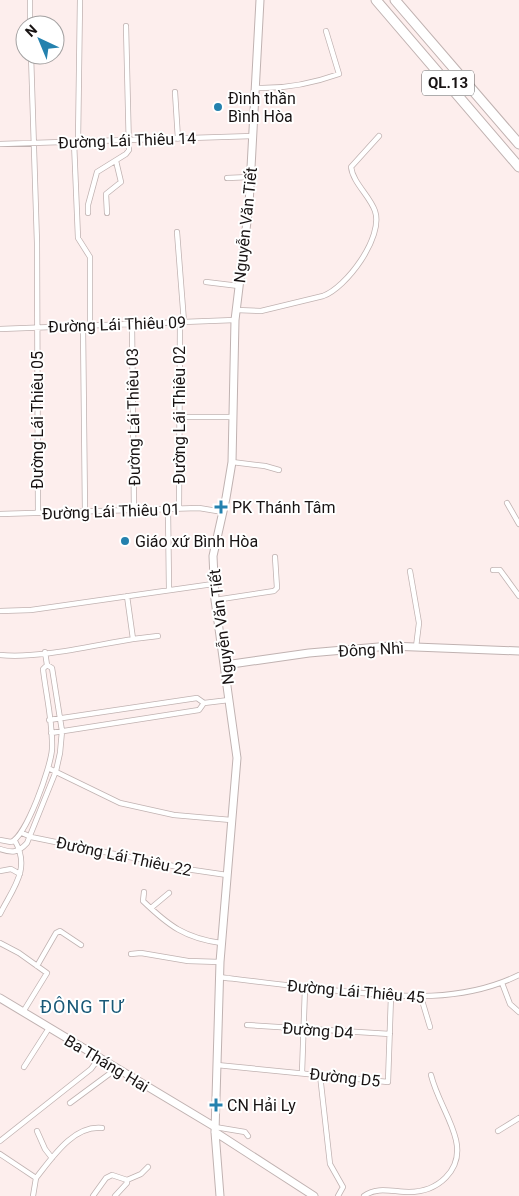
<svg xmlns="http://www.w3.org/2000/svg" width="519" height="1196" viewBox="0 0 519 1196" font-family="Roboto,sans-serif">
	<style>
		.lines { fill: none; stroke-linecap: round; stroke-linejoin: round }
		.street-casing { stroke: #c0b2b1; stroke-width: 6 }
		.secondary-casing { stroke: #c0b2b1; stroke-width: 9 }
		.highway-casing { stroke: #c0b2b1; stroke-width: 11 }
		.street { stroke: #fff; stroke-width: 4.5 }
		.secondary { stroke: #fff; stroke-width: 7 }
		.highway { stroke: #fff; stroke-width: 9 }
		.poi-dot { fill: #2481ae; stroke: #fff; stroke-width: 2 }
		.labels { text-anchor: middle; stroke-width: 4; stroke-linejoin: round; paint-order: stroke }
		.shield { fill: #fff; stroke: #5d5a5a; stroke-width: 1 }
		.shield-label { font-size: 15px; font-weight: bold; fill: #181313 }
		.poi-label { font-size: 16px; fill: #181313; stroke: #fff; text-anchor: start }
		.street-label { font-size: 16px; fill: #181313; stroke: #fff }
		.neighbourhood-label { font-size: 18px; letter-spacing: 1px; fill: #1a5978; stroke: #fff }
	</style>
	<rect width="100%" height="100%" fill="#fdeeed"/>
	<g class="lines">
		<g class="street-casing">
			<path id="street" d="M30,0V25
				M31,55L37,243L38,513
				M256,88C286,89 311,84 339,74L326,31
				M175,92L178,139
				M74,142L78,238L90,257V325
				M78,142L80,0
				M0,144L253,136
				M227,178L250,177
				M88,213V205L97,172L126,154L129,150L126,26
				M107,213L106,194L121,182L116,161
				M177,232L184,322
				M206,282L239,286
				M236,310L261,311L323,296C346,288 384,237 375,211C370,196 353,183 351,167L379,136
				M132,324L134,510
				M83,326L85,512
				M0,329L235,320
				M179,417H233
				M232,462L265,466L279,470
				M507,503L519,524
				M168,509L169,590
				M179,509L180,322
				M0,514L199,508L223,512
				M493,570H500L519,596
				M410,571L419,623L416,647
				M215,600L274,591L277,588L275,557
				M0,611L31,610L213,584
				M133,639L158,636
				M0,655C39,659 94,645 133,639L127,596
				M49,720L197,698L204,703L229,700
				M51,733L199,710L204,703
				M48,768L120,803L174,815L231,820
				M22,833L31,837L193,870L227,875
				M0,840L11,842C26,837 51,767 52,749C53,723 46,695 43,669L47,665
				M0,849C12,853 18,853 27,843L56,771L60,753L62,731L52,668L47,665L45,652
				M0,871L11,869L20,874
				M144,892L143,901C169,926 185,938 221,943
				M151,908L169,893
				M0,914C13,888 31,869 15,841
				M0,943L19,953L47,973L23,1012
				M131,954L141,953L188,961L220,962
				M37,966L56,933L60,931L81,945
				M219,977C260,982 300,987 340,991C402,997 462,1003 519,975
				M502,983L510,1004L519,1012
				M421,997L430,1027
				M247,1025L390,1034
				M217,1065L388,1082L391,996
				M24,1067L49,1028
				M302,1073L305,988
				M320,1075L330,1164L343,1187L338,1196
				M70,1103L116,1069
				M215,1127L245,1132L248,1136
				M37,1131L45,1149L52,1158
				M498,1131L519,1118
				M0,1141L91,1069L99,1058
				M0,1154L36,1178L33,1196
				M36,1178C52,1158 73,1125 102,1128
				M93,1196L106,1178L112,1175L127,1180L141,1174L148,1167
				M115,1196L127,1183V1180
				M364,1196C377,1186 393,1192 409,1192C437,1192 463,1171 456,1140C451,1118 437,1099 431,1075"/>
		</g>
		<g class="secondary-casing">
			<path id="secondary" d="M225,665L309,653L390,646L519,651
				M0,998L215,1127
				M215,1132L314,1196
				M220,1196L215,1132L220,962L237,758L215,600L213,556L226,498L232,462L235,320L249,205L260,0"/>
		</g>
		<g class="highway-casing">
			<path id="highway" d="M376,0L519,167
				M395,0L519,144"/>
		</g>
		<use href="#street" class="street"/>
		<use href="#secondary" class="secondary"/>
		<use href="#highway" class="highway"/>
	</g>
	<g class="poi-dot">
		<circle cx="218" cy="107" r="5"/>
		<path d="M218.5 499.5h5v5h5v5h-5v5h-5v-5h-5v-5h5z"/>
		<circle cx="125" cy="541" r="5"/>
		<path d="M213.5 1097.5h5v5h5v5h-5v5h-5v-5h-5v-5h5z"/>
	</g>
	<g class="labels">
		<rect class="shield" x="422" y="70.5" width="52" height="25" rx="4"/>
		<g class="shield-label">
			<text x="448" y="88">QL.13</text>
		</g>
		<g class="poi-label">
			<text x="228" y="104">Đình thần<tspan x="228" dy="18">Bình Hòa</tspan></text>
			<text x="232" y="513">PK Thánh Tâm</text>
			<text x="135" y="547">Giáo xứ Bình Hòa</text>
			<text x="227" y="1111">CN Hải Ly</text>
		</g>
		<g class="street-label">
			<text transform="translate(127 140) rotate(-2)" y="6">Đường Lái Thiêu 14</text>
			<text transform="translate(245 225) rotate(-84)" y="6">Nguyễn Văn Tiết</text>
			<text transform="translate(117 324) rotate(-2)" y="6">Đường Lái Thiêu 09</text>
			<text transform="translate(179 415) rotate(-90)" y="6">Đường Lái Thiêu 02</text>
			<text transform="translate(133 417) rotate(-91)" y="6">Đường Lái Thiêu 03</text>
			<text transform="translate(37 420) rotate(-90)" y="6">Đường Lái Thiêu 05</text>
			<text transform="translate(111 511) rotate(-2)" y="6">Đường Lái Thiêu 01</text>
			<text transform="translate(221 627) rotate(-97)" y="6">Nguyễn Văn Tiết</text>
			<text transform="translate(371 649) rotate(-3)" y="6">Đông Nhì</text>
			<text transform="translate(124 856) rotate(12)" y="6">Đường Lái Thiêu 22</text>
			<text transform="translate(356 991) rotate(5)" y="6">Đường Lái Thiêu 45</text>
			<text transform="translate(318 1030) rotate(4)" y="6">Đường D4</text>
			<text transform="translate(107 1063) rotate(31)" y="6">Ba Tháng Hai</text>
			<text transform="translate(345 1077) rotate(6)" y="6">Đường D5</text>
		</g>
		<g class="neighbourhood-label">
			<text x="82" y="1013">ĐÔNG TƯ</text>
		</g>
	</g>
	<g transform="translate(40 40) rotate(316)"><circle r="24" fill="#ffffff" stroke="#a3a1a1"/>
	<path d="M0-4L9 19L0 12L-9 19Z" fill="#2481ae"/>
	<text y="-8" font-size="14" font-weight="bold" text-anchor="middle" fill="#181313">N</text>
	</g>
</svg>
